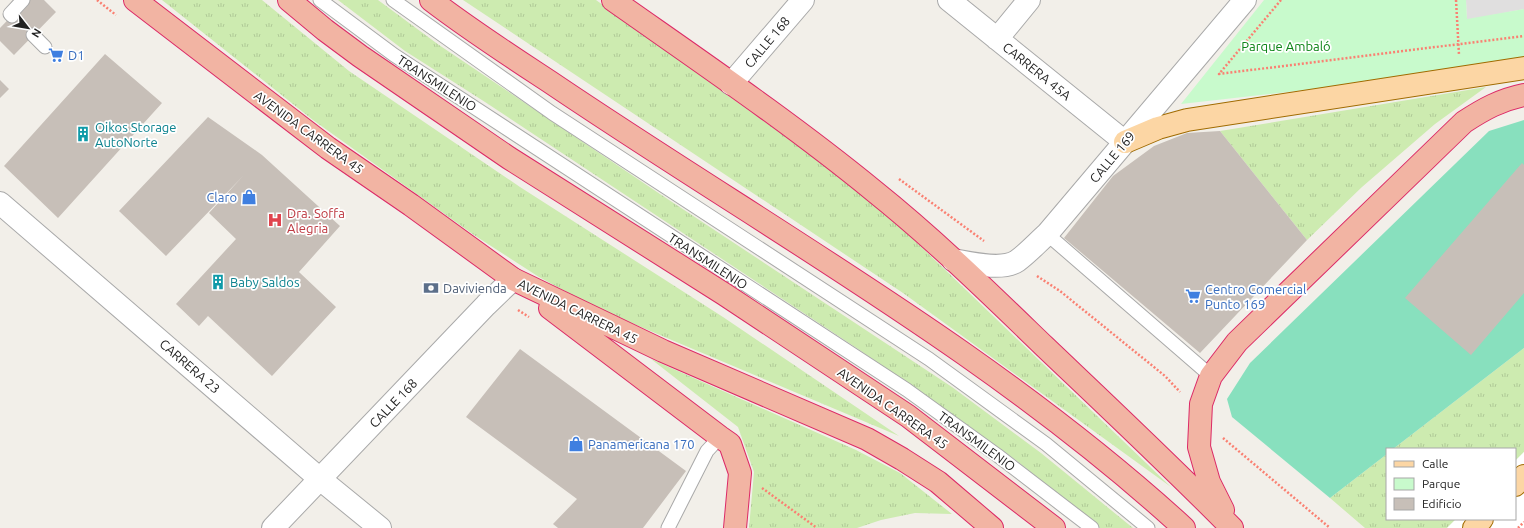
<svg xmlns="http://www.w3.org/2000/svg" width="1524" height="528" viewBox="0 0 1524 528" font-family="Ubuntu,sans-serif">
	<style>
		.residential { fill: #e0dfdf }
		.grass { fill: url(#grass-tufts) }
		.park { fill: #c8facc }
		.pitch { fill: #88e0be }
		.pier { fill: #fff }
		.building { fill: #c7bfb8 }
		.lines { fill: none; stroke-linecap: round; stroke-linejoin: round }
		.service-casing { stroke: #a9a9a9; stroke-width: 15 }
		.minor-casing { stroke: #a9a9a9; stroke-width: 24 }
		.primary-casing { stroke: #a06b00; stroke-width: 24 }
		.trunk-casing { stroke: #dc2a67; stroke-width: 24 }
		.path { stroke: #fa8072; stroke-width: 2.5; stroke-dasharray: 2 2; stroke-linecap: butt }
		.service { stroke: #fff; stroke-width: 13 }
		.minor { stroke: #fff; stroke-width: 22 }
		.primary { stroke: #fcd6a4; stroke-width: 22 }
		.trunk { stroke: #f2b4a3; stroke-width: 22 }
		.labels { text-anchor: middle; stroke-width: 3.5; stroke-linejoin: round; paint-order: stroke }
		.street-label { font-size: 13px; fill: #222; stroke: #fff }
		.park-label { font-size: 13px; fill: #0c8416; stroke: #fff }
		.shop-label { font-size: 13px; fill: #366cbe; stroke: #fff; text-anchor: start }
		.culture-label { font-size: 13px; fill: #0d838f; stroke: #fff; text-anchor: start }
		.health-label { font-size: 13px; fill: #be3a42; stroke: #fff; text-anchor: start }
		.service-label { font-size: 13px; fill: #4e5e75; stroke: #fff; text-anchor: start }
	</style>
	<defs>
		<pattern id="grass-tufts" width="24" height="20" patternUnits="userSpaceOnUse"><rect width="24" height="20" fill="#cdebb0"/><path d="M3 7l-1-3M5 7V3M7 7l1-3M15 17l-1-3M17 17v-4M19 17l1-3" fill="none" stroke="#b0c997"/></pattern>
	</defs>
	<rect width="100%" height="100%" fill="#f2efe9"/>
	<path class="residential" d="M1466,0H1524V9L1467,20Z"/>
	<path class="grass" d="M162,0H262L349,71L520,187L723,317L899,436L596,308L539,277L474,235L313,120Z
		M338,0H378L439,45L660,194L952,387L1041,453L1133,528H1100L1017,461L962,421L858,349L485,102L405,51Z
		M463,0H596L855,187L911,237L1171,487L903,293Z
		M1486,87L1435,124L1362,187L1307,240L1220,131Z
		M1524,348V452L1515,461V449H1393Z
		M651,359L856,450L900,473L952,514L915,513L881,520L857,528H749L754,472L738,427Z
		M1387,454V519H1456L1447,528H1365L1330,498Z"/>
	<path class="park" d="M1264,0H1466L1467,19L1524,9V62L1464,72L1181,104Z"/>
	<path class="pitch" d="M1524,120V348L1393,449H1387V454L1330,498L1232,417L1227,399L1250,363L1489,131Z"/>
	<path class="pier" d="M1524,452V528H1447L1456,519H1515V461Z"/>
	<path class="building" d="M27,0H44L56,12L14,55L0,41V28Z
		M105,54L162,103L58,218L4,166Z
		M0,80L9,89L0,98Z
		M208,117L262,155L340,226L299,272L336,307L272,376L208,316L199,326L176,304L236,239L209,213L243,176L166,256L119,211Z
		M1220,131L1307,240L1200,353L1064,238L1113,176L1154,146L1187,133Z
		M1522,163L1524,165V293L1471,355L1405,298Z
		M520,349L686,471L643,528H558L553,524L577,499L466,417Z"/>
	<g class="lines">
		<g class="service-casing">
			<path id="service" d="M320,0L394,55L907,390L997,455L1092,528
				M393,0L552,113L929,359L1046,444L1148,528
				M12,16L10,14L23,0
				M33,35L45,47
				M1047,234L1211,376
				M668,528L707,451L720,437"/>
		</g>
		<g class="minor-casing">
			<path id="minor" d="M949,0L1125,142
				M997,39L1029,0
				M731,84L803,0
				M0,203L320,479L380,528
				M953,260C970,263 1002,271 1017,261C1028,253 1037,243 1047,234L1245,0
				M273,528L486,305L513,279"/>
		</g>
		<g class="primary-casing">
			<path id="primary" d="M1125,142L1158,128L1187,120L1524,68
				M1515,485L1524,476
				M1474,528L1482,519"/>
		</g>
		<g class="trunk-casing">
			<path id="trunk" d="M135,0L328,148L411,205L513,279L663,351L867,439L902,459L938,482L992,528
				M289,0L325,30L360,56L509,158L724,294L908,416L1054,528
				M431,0C470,30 512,57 553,84C766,228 993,353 1184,528
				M613,0C701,62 791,123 874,191C934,239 989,293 1044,346C1107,406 1171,466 1232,528
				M550,308L720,437L730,444L740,473L735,528
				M1223,510L1209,482L1199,447L1201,404L1211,376L1237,342L1464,122C1484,109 1500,100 1524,95"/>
		</g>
		<path class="path" d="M97,0L116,15
			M1281,0L1219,74L1524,36
			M1456,0L1459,55
			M899,179L984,241
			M1037,276L1060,291L1165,376L1180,392
			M518,310L529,317
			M1223,438L1330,528
			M762,488L817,528
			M1518,528L1524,522"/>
		<use href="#service" class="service"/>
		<use href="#minor" class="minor"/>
		<use href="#primary" class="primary"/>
		<use href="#trunk" class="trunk"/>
	</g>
	<defs>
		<g id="supermarket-bare" transform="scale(1.2)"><path d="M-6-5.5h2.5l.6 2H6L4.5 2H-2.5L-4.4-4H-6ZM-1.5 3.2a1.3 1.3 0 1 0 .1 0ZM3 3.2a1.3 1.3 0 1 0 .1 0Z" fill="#3f7fe0" stroke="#fff" stroke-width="2.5" paint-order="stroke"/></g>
		<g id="building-bare" transform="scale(1.2)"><path d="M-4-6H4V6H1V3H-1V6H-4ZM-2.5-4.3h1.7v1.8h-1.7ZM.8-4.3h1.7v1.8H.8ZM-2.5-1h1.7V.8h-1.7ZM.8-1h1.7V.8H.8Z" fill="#0f9aa8" stroke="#fff" stroke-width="2.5" paint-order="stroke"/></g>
		<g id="shop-bare" transform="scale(1.2)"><path d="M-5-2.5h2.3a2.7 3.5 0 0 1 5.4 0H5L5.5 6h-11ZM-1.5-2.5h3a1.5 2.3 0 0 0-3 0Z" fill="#3f7fe0" stroke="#fff" stroke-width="2.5" paint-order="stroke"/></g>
		<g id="hospital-bare" transform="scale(1.2)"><path d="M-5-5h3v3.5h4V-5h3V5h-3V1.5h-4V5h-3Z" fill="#e0444e" stroke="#fff" stroke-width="2.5" paint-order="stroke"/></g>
		<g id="bank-bare" transform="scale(1.2)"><path d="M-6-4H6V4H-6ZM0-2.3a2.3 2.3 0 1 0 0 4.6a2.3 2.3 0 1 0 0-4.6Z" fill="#5c6f8a" stroke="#fff" stroke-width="2.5" paint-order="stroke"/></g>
	</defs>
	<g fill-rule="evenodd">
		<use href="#supermarket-bare" x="56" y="55"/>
		<use href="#building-bare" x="83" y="134"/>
		<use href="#shop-bare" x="249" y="197"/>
		<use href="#hospital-bare" x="275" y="220"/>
		<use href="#building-bare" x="218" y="282"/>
		<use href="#bank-bare" x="431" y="288"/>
		<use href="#supermarket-bare" x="1193" y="296"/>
		<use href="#shop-bare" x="576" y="444"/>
	</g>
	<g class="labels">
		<g class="street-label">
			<text transform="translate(767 42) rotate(-50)" y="5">CALLE 168</text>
			<text transform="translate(1037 71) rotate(39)" y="5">CARRERA 45A</text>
			<text transform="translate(437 83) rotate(33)" y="5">TRANSMILENIO</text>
			<text transform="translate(309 132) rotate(36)" y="5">AVENIDA CARRERA 45</text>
			<text transform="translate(1112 157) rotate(-50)" y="5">CALLE 169</text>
			<text transform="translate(708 261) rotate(33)" y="5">TRANSMILENIO</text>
			<text transform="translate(578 311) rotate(26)" y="5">AVENIDA CARRERA 45</text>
			<text transform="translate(190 366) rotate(41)" y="5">CARRERA 23</text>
			<text transform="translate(393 403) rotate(-46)" y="5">CALLE 168</text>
			<text transform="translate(893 408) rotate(35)" y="5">AVENIDA CARRERA 45</text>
			<text transform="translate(977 441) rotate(36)" y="5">TRANSMILENIO</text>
		</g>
		<g class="park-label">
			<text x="1286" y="51">Parque Ambaló</text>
		</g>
		<g class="shop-label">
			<text x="68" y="60">D1</text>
			<text x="237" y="202" text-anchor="end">Claro</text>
			<text x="1205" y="294">Centro Comercial<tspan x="1205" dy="15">Punto 169</tspan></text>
			<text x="588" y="449">Panamericana 170</text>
		</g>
		<g class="culture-label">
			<text x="95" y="132">Oikos Storage<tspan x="95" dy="15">AutoNorte</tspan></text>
			<text x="230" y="287">Baby Saldos</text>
		</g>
		<g class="health-label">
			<text x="287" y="218">Dra. Soffa<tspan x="287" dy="15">Alegria</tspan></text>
		</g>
		<g class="service-label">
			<text x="443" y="293">Davivienda</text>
		</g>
	</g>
	<rect x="1386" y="448" width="130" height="72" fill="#ffffff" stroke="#a7a7a7"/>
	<rect x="1394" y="461" width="20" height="6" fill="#fcd6a4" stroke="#a7a7a7"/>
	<text x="1422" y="468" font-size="12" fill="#222222">Calle</text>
	<rect x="1394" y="478" width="20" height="12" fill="#c8facc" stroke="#a7a7a7"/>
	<text x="1422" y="488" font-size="12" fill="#222222">Parque</text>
	<rect x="1394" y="498" width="20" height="12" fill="#c7bfb8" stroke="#a7a7a7"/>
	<text x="1422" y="508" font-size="12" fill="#222222">Edificio</text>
	<g transform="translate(28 28) rotate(121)" stroke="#ffffff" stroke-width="3" paint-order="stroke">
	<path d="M0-3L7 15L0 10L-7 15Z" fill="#222222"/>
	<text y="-6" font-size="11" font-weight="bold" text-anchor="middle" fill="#222222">N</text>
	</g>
</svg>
